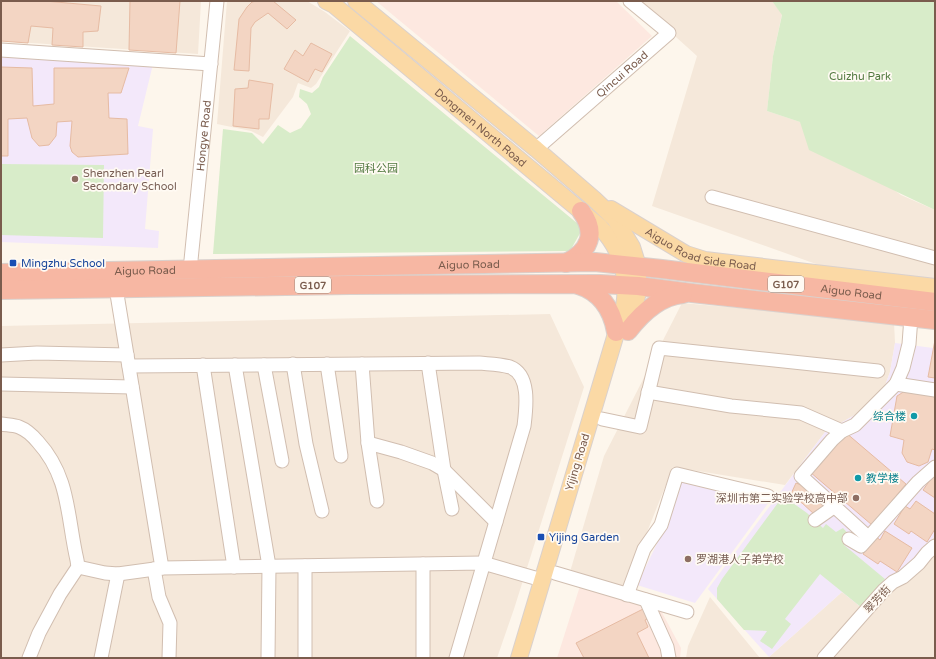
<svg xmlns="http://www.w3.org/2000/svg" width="936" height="659" viewBox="0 0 936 659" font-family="'Varela Round','Noto Sans SC',sans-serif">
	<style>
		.residential { fill: #f5e8da }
		.commercial { fill: #fde8e0 }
		.education { fill: #f3e8fa }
		.green { fill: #d8ecc9 }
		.building { fill: #f3d5c3; stroke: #e6bba3 }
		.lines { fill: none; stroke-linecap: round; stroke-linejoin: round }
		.minor-casing { stroke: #d1beb0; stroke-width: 15 }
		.major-casing { stroke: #dad1cd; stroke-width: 18 }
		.highway-casing { stroke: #dad1cd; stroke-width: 20 }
		.minor { stroke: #fff; stroke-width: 13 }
		.major { stroke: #fbd9a5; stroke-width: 16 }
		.highway { stroke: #f7b7a3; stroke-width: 18 }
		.education-dot { fill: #8d6e63; stroke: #fffaf3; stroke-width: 1.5 }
		.transit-dot { fill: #1a4fb4; stroke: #fffaf3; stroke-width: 1.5 }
		.culture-dot { fill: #0f9aa8; stroke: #fffaf3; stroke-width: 1.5 }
		.labels { text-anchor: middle; stroke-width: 3.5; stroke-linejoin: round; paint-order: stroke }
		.shield { fill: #fffaf3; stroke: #a28b7f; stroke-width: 1 }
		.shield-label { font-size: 10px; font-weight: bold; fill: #7a5c4d }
		.street-label { font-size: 11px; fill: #7a5c4d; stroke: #fffaf3 }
		.park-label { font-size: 11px; fill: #537a41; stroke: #fffaf3 }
		.education-label { font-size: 11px; fill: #785e54; stroke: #fffaf3; text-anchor: start }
		.transit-label { font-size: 11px; fill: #164399; stroke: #fffaf3; text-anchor: start }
		.culture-label { font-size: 11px; fill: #0d838f; stroke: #fffaf3; text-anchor: end }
	</style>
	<rect width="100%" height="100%" fill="#fdf6ec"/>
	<path class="residential" d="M1,1H201L198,54L1,41Z
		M227,1H307L325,12L350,31L316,84L311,88L298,83L293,97L263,137L251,131L217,124Z
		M636,1H772L782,14L773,56L767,111L800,122L901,195L935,210V285L819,265L652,206L697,56Z
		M682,303L894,322L895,343L890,372L883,391L865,409L825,432L785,485L673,467L625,587L570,572L604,456Z
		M550,314L584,387L514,609L497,658H1V326Z
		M935,536V658L769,657L842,592L862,608L885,579L895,577Z
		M710,597L760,658H686L688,646Z"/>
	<path class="commercial" d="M376,1H616L652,36L539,136Z
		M580,586L659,607L681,648L680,658H557Z"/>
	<path class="education" d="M1,57L154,60L138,126L153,129L145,229L159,231L158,248L1,242Z
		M935,340V536L895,577L885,579L862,608L842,592L769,657L708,589L825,432L865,409L883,391L890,372L895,343L933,348Z
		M679,479L769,502L695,603L637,585L662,533Z"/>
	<path class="green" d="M772,1H935V210L809,150L800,122L767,111L773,56L782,15Z
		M350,36L583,228L570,251L213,254L223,129L252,133L263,144L278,125L290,133L301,128L311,114L307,104L299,97L300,89L312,93L319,87L323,77Z
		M1,164L104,165L103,238L1,235Z
		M783,496L807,513L823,528L826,524L836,532L843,528L851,537L844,545L885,579L862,608L820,574L785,619L791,624L772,649L760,641L767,631L744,630L717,599V588L722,579Z"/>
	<path class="building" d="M1,1H45L101,6L98,31L83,32V47L52,45L53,28L31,26L28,43L1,41Z
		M130,1H180L176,53L129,50Z
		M256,1H273L296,20L287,29L268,13L255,22L251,28L249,71L234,70L239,19L247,7L252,2Z
		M311,43L332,54L322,72L315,69L308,82L284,69L295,50L303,56Z
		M1,67L32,68L33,106L54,104V68H129L121,93H108L109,118L127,119L128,154L78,157L72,152L70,146L72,121L57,122L56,136L49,145L39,146L32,138L27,118L8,119V156H1Z
		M249,80L273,84L269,119H259V129L233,126L235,89L248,88Z
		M935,340V378L928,377Z
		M905,391L935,396V450L932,449L928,462L919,466L907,462L902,453L904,440L890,436L897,396Z
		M845,432L906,484L872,525L810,472Z
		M935,473V498L923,490Z
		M796,483L804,486L818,498L824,507L814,514L802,503L790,496Z
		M916,501L935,514V529L927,542L911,531L909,534L894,524L905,506L910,509Z
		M885,531L912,548L897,572L880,561L878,564L863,554L875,536L880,540Z
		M645,608L650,618L645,620L648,627L637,633L649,658H584L576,643Z"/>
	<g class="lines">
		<g class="minor-casing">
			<g id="minor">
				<path d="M1,50L211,64"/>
				<path id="s1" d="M536,149L669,33L630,1"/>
				<path d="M712,197L935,258"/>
				<path id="s2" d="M190,270L217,1"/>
				<path d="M116,288L162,568"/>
				<path d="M1,355L37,353L127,355"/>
				<path d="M428,363L444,470L452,509"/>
				<path d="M293,364L306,444L322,511"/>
				<path d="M327,364L341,456"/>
				<path d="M362,364L368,443L377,501"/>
				<path d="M203,365L234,567"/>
				<path d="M235,365L269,566L268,658"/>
				<path d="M264,365L282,461"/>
				<path d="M129,366L479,363C489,364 500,364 510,367C531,375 526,409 524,426L456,658"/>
				<path d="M1,384L132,387"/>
				<path d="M896,384L935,390"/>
				<path d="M648,392L731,406L801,413L842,431"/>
				<path d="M602,419L640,427L659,348L878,371"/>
				<path d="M1,424C7,425 14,425 19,427C27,430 33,436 38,442C70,477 67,517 77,560L78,567L60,594L39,633L29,658"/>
				<path d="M368,443L401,452L432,463L444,470L496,522"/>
				<path d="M815,520L835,506"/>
				<path d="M868,537L801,476L832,440L842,431L855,425L896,384L903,368L909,344L911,317"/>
				<path d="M849,539L861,546L918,482L935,467"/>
				<path d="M423,564V658"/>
				<path d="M78,567L105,573L118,574L162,568L483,563L542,580"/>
				<path d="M154,569L159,597L170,623L169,658"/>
				<path d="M555,573L687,612"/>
				<path d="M627,595L644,549L661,525L677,474L768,496"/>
				<path d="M646,600L667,647L669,658"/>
				<path d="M101,658L118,574"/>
				<path d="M305,658V566"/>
				<path d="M824,658L884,590L893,582L903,577L919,563L927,553L935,546"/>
			</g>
		</g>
		<g class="major-casing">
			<g id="major">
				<path id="s3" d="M326,1L334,5L600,227C621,249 629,277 624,307L519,658"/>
				<path d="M356,1L536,149L594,199L615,219L632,247L638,266V292L631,320"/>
				<path id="s4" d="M611,209L686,254L705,260L935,287"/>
			</g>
		</g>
		<g class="highway-casing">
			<g id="highway">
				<path d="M566,263C590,251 597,233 581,211"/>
				<path id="s5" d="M1,273L595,262L662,269L935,302"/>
				<path d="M578,285C601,292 612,309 616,332"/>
				<path d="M1,290L350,285L600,284L638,286L692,293L935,320"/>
				<path d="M628,331C641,314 660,296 683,294"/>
			</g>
		</g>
		<use href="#minor" class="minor"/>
		<use href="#major" class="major"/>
		<use href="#highway" class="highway"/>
	</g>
	<g class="education-dot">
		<circle cx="75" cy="179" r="4"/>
		<circle cx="856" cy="498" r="4"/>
		<circle cx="688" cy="559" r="4"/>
	</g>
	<g class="transit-dot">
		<rect x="9" y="259" width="8" height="8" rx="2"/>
		<rect x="537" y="533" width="8" height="8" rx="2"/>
	</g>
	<g class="culture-dot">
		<circle cx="914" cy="416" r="4"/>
		<circle cx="858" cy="478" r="4"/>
	</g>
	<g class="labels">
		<g class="shield">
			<rect x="768" y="276" width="36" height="16" rx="3"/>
			<rect x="295" y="277" width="36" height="16" rx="3"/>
		</g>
		<g class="shield-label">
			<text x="786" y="288">G107</text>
			<text x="313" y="289">G107</text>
		</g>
		<g class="street-label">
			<text dy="4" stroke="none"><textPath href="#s1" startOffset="114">Qincui Road</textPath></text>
			<text dy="4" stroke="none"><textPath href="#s3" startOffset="200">Dongmen North Road</textPath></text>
			<text dy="4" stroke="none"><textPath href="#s2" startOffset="135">Hongye Road</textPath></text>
			<text dy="4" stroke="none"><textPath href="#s4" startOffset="100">Aiguo Road Side Road</textPath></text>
			<text dy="4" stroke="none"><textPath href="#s5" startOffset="468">Aiguo Road</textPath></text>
			<text dy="4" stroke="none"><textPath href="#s5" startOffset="144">Aiguo Road</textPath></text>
			<text dy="4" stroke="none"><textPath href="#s5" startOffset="852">Aiguo Road</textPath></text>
			<text transform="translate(577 462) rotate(-73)" y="4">Yijing Road</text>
			<text transform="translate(877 599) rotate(-47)" y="4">翠芳街</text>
		</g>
		<g class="park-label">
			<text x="860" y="80">Cuizhu Park</text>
			<text x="376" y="172">园科公园</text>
		</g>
		<g class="education-label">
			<text x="83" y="177">Shenzhen Pearl<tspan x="83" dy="13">Secondary School</tspan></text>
			<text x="848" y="502" text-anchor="end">深圳市第二实验学校高中部</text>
			<text x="696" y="563">罗湖港人子弟学校</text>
		</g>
		<g class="transit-label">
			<text x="21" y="267">Mingzhu School</text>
			<text x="549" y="541">Yijing Garden</text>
		</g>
		<g class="culture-label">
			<text x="906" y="420">综合楼</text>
			<text x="866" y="482" text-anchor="start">教学楼</text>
		</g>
	</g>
	<rect width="936" height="659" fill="none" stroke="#7a5c4d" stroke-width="4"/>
</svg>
